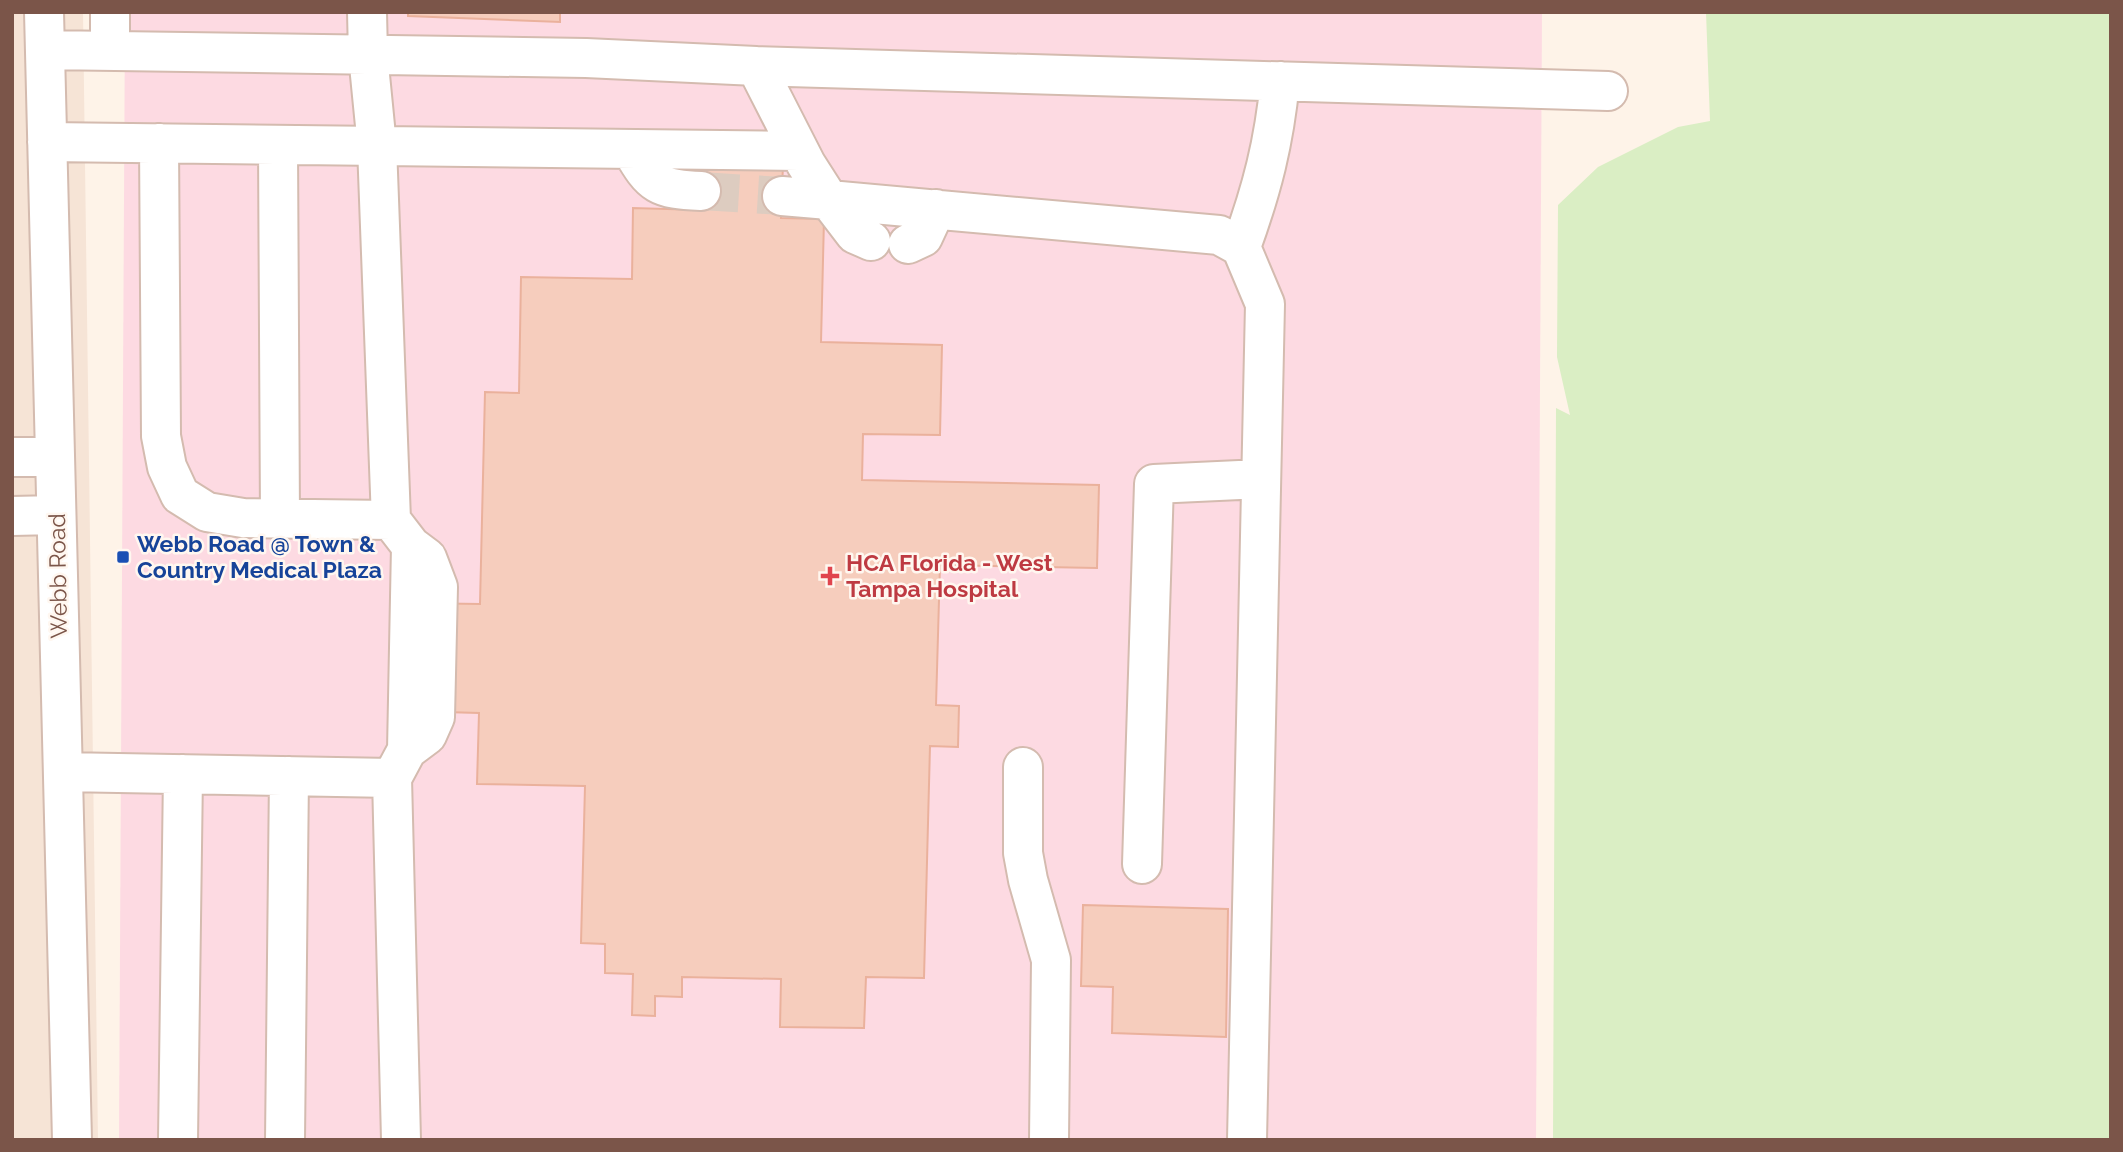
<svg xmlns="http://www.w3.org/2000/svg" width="2123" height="1152" viewBox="0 0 2123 1152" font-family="Raleway,sans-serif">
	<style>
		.residential { fill: #f6e4d6 }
		.medical { fill: #fddae2 }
		.green { fill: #daeec4 }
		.building { fill: #f6cdbd; stroke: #eab19c; stroke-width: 2 }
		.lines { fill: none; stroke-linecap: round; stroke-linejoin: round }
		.minor-tunnel { stroke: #ddccc0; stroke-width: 38; stroke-dasharray: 38 19; stroke-linecap: butt }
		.minor-casing { stroke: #d4bbaf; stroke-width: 42 }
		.minor { stroke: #fff; stroke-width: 38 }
		.transit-dot { fill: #1a4fb4; stroke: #fff7f0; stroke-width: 2.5 }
		.health-dot { fill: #e0444e; stroke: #fff7f0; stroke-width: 2.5 }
		.labels { text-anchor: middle; stroke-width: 5; stroke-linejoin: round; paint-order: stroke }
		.transit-label { font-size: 23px; font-weight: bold; fill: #164399; stroke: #fff7f0; text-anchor: start }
		.health-label { font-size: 23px; font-weight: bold; fill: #be3a42; stroke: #fff7f0; text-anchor: start }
		.street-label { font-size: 23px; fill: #7b5549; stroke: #fff7f0 }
	</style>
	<rect width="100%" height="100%" fill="#fef3e8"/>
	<path class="residential" d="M12,12H24L53,1140H12Z
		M64,12H83L98,1140H92Z"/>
	<path class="medical" d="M125,12H1542L1536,1140H119Z"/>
	<path class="green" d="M1706,12H2111V1140H1553L1556,408L1570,415L1557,357L1558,205L1598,167L1678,127L1710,121Z"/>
	<path class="building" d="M408,12H560V22L408,16Z
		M701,162L783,164L781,218L824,219L821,342L942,345L940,435L863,434L862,480L1099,485L1097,568L940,565L936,705L959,706L958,747L930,746L924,978L866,977L864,1028L780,1027L781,979L682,977V997L655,996V1016L632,1015L633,974L605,973V944L581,943L585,786L477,784L479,713L409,711L412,603L480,604L485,392L519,393L521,277L632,279L633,208L700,210Z
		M1083,905L1228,909L1226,1037L1112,1033L1113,987L1081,986Z"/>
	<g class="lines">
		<path class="minor-tunnel" d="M701,191L782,196"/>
		<g class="minor-casing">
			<path id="minor" d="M44,12L72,1140
				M367,12L368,55L377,146L391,520L411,546L427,558L438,587L435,717L427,735L407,750L392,778L401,1140
				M45,50L586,58L756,66L806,164L829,200L1219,235L1241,247L1265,304L1247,1140
				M110,51V12
				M756,66L1608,91
				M47,142L799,151
				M159,143L161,436L167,467L180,495L207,512L243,518L391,520
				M278,145L280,519
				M631,149C652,186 658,189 701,191
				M782,196L829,200L855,234L871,241
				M908,244L923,237L936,209
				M1241,247C1262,189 1274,143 1280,81
				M12,457H55
				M12,516L56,515
				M407,750L411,546
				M1023,767V853L1028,880L1051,960L1049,1140
				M63,772L392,778
				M1142,864L1154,484L1261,479
				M178,1140L183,774
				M285,1140L289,776"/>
		</g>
		<use href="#minor" class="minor"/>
	</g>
	<rect class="transit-dot" x="116" y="550" width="14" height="14" rx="3.5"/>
	<path class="health-dot" d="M826.5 565.5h7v7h7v7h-7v7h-7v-7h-7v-7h7z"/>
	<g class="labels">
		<g class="transit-label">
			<text x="137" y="552">Webb Road @ Town &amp;<tspan x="137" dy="26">Country Medical Plaza</tspan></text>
		</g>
		<g class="health-label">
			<text x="846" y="571">HCA Florida - West<tspan x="846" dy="26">Tampa Hospital</tspan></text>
		</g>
		<g class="street-label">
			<text transform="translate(58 576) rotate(-91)" y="8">Webb Road</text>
		</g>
	</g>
	<rect width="2123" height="1152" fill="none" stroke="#7b5549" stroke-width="28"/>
</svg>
